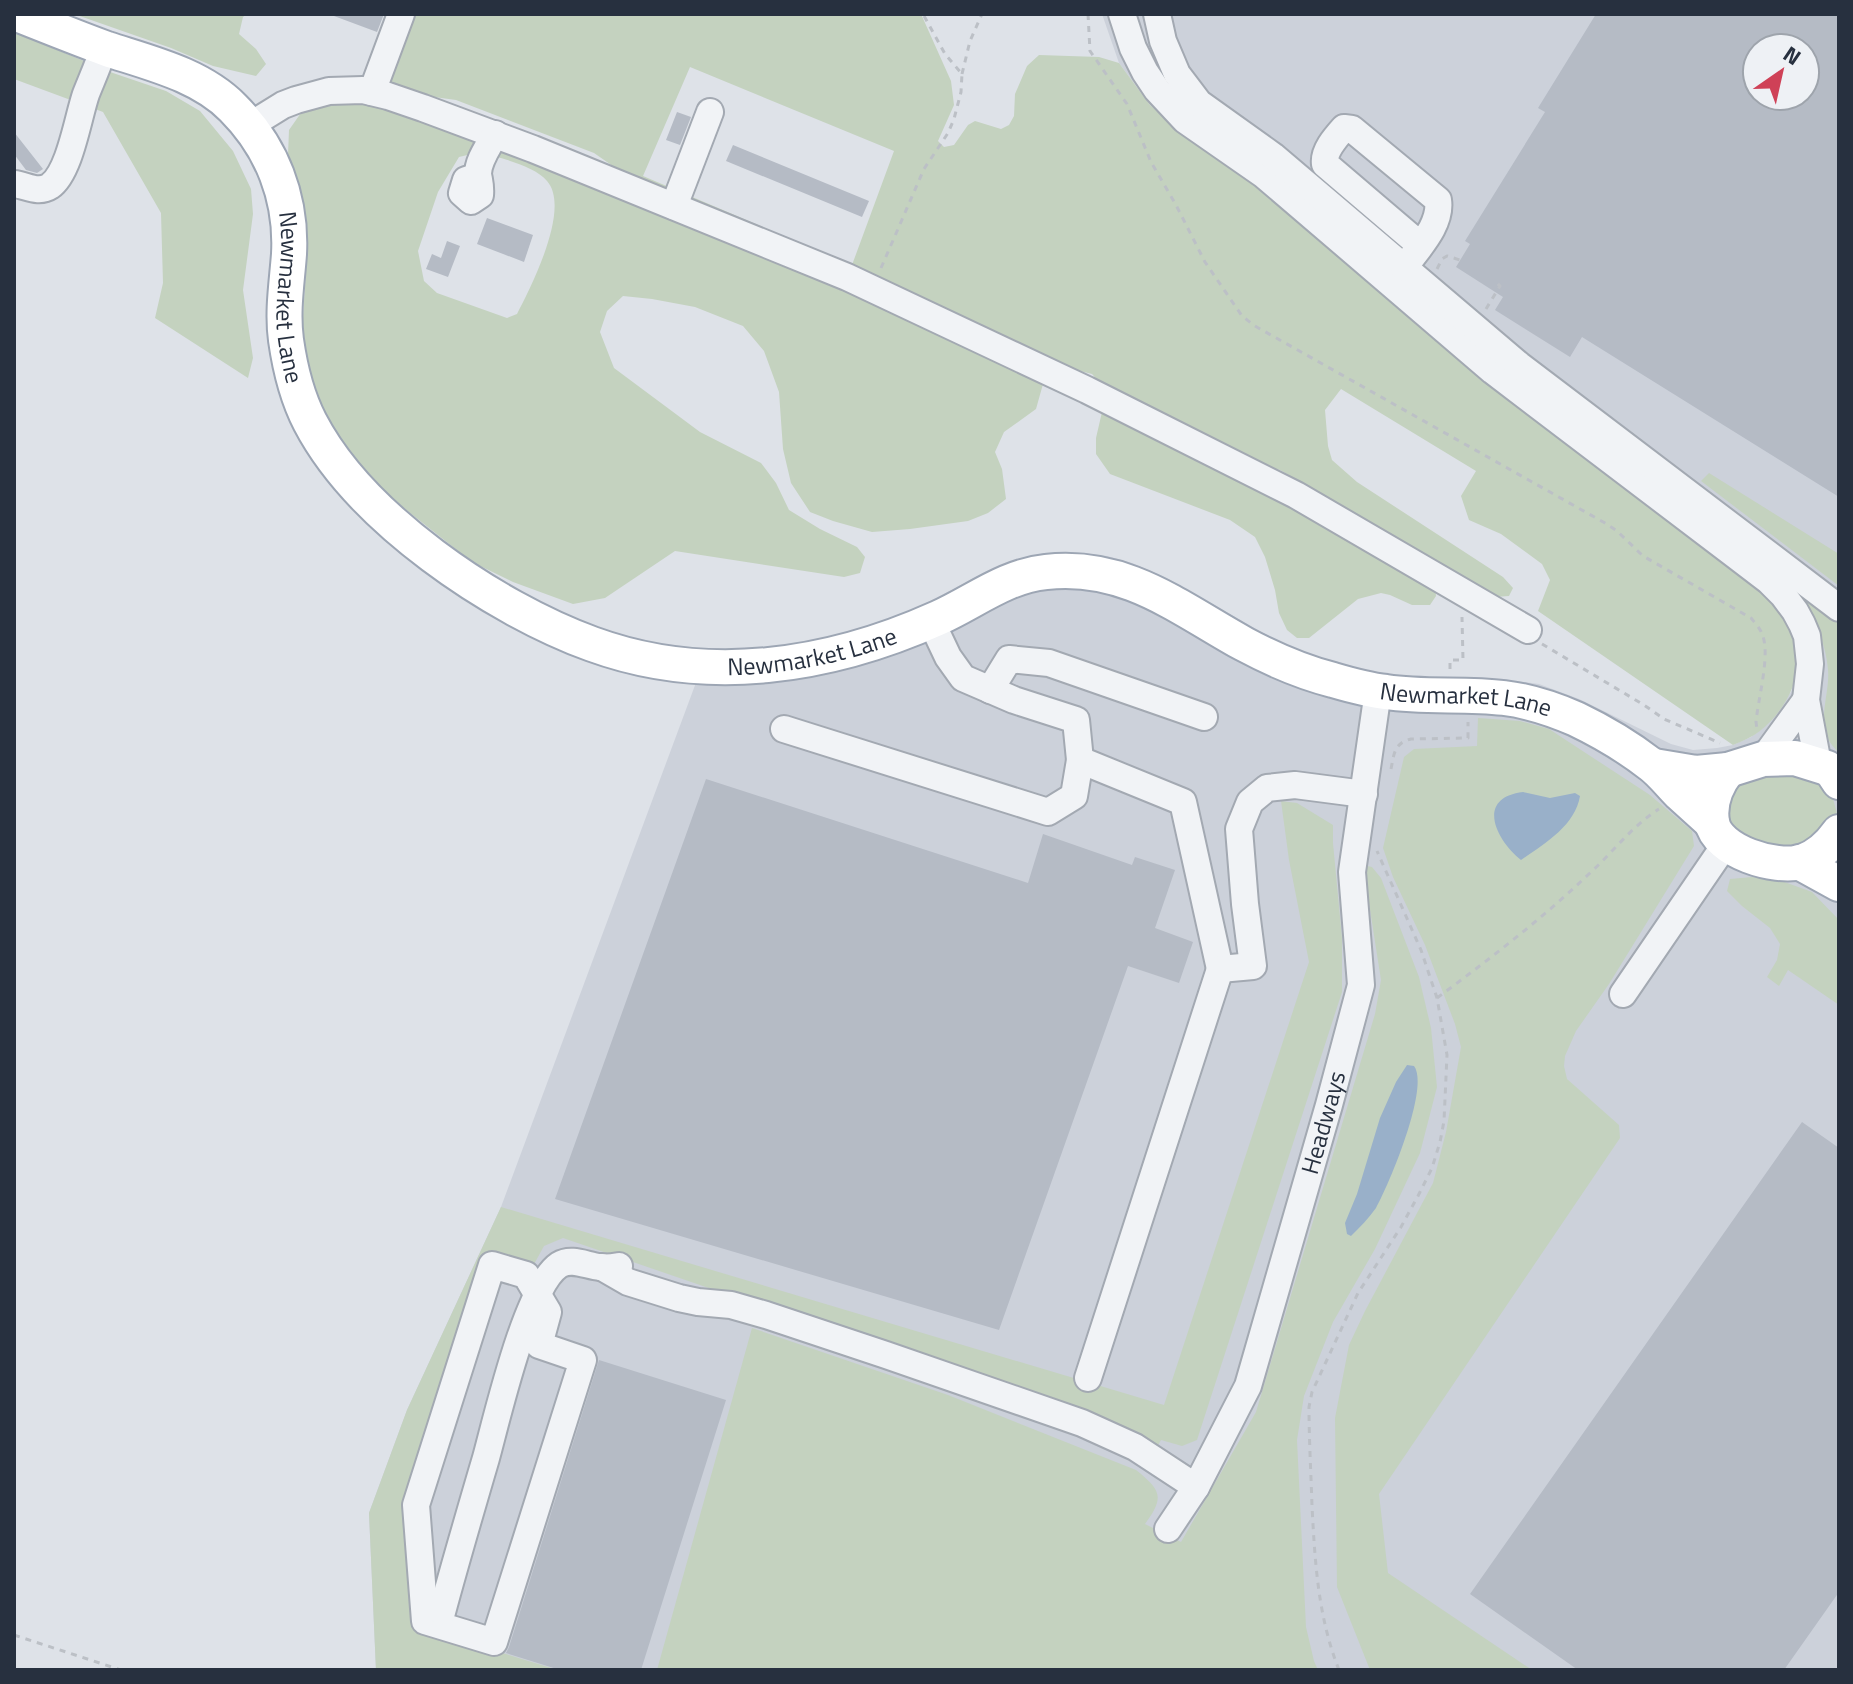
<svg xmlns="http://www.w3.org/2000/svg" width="1853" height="1684" viewBox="0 0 1853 1684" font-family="'Titillium Web',sans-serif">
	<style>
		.built { fill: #ccd1da; fill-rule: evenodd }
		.green { fill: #c4d2bf; fill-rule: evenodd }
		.water { fill: #99b0c9 }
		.building { fill: #b5bbc5; fill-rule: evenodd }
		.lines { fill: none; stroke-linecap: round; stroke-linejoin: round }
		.minor-casing { stroke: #a3a9b2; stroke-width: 30 }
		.major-casing { stroke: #9da6b4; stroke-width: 38 }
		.path { stroke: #bcc0c6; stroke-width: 3; stroke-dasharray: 6 6; stroke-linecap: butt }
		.minor { stroke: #f1f3f6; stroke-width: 26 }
		.major { stroke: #fff; stroke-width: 34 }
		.labels { text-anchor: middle; stroke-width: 6; stroke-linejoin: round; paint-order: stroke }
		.street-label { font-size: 24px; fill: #27303f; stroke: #eef1f5 }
	</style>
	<rect width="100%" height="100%" fill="#dee2e8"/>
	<path class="built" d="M1102,14H1839V1670H376L369,1513L407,1410L501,1207L707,653L781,650L842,637L923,605L987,571L1013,561L1044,553L1074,552L1107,556L1132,563L1165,577L1256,629L1309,657L1343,668L1422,682L1516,681L1539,684L1579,699L1671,744L1693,750L1717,748L1733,745L1751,737L1762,729L1773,717L1791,692L1796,679L1798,653L1789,624L1778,608L1734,567L1645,503L1562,438L1233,168L1189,138L1150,105L1119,63ZM1757,48H1805V96H1757Z"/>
	<path class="green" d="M74,14H247L243,17L239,34L256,49L266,64L256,76L213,66L171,48Z
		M400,14H921L951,81L954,105L938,141L944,147L954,145L968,125L975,121L1001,129L1009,125L1014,116L1015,94L1027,66L1039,55L1099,57L1119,63L1150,105L1189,138L1233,168C1369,279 1504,390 1641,500C1693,542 1763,573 1793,635C1809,668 1786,711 1760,731C1752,737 1743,741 1733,745L1538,611L1550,580L1542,564L1501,534L1469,520L1461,496L1476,471L1341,389L1325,410L1328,446L1332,460L1357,482L1503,577L1513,588L1509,596L1495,597L1471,581L1280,470L1255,464L1434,576L1436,596L1430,605H1412L1390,595L1381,593L1358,599L1309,638H1297L1287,630L1279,613L1275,590L1265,557L1255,537L1230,520L1110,474L1096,454V438L1102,412V385L1092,374L1068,368L1051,372L1043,384L1036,409L1004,432L995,452L1002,469L1006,499L988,513L968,521L910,529L872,532L833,521L810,512L791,483L783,449L779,392L764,351L743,326L695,307L652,299L623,296L607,311L600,332L614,368L700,432L761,463L776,483L789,510L820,529L857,547L865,557L860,573L844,577L675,551L605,598L573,604L513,582L472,562L376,486L338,439L308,377L301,347L306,271L302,195L288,154L289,130L303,110L330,106L366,82ZM690,67L894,151L852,265L643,176ZM434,97L456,100L594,153L620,171L426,103ZM480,152C499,158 534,165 547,181C571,208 532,285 517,314L507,318L437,293L424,281L418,251L438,192L459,157Z
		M14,32L113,73L166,91L200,111L233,151L251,189L253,214L243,290L253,358L248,378L155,318L163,283L161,213L103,112L14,79Z
		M1709,473L1839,554V586L1701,481Z
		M1791,585L1839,620V753C1835,748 1830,744 1828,738C1818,717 1830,692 1828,670C1826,639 1810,609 1791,585Z
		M1478,718L1520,721L1549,729L1650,795L1692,831L1694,846L1609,984L1576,1031L1565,1056L1564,1066L1567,1079L1619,1125L1620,1138L1379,1494L1388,1573L1532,1670H1370L1337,1587L1335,1418L1349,1345L1365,1311L1433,1183L1446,1132L1461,1047L1455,1024L1425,945L1393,877L1383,848L1404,757L1414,749L1477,746Z
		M1790,772L1824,783L1832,795L1839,821L1831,834L1785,850L1761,846L1735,832L1724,813L1733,786L1748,775Z
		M1281,801L1297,803L1333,825V843L1342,938V992L1197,1440L1182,1446L1161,1440L1156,1449L1108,1425L563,1238L544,1246L533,1266L493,1251L408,1506L418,1627L558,1670H376L369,1513L407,1410L501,1207L1164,1405L1309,962L1289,860Z
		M1363,865L1372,867L1381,878L1419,977L1431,1028L1437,1087L1420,1153L1375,1249L1333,1322L1304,1396L1297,1440L1306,1627L1314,1661L1318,1670H657L752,1328L948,1395L1136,1470C1161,1490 1165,1497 1145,1524L1181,1542L1256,1412L1375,1014L1381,980Z
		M1752,877L1779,880L1812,892L1839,920V1005L1788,970L1779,986L1767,977L1777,960L1780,944L1770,928L1742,906L1727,891L1730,879Z"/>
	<path class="water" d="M1523,792L1550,798L1575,793L1580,796C1575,826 1544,844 1521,860C1496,840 1475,798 1523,792Z
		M1407,1065L1414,1066C1430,1087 1389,1185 1376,1208C1369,1218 1360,1227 1351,1236L1347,1234L1345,1223L1357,1194L1380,1118L1396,1082Z"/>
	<path class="building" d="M334,14H384L377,32L334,16Z
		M1596,14H1839V497L1582,337L1570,357L1495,310L1503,297L1456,267L1470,244L1465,241L1545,112L1538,108ZM1757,48H1805V96H1757Z
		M677,112L691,117L680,145L666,140Z
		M14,132L43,169L37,173L26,170L14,154Z
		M733,145L869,201L862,217L726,161Z
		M487,218L533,235L524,262L477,244Z
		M447,241L460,246L448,277L426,269L432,254L441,258Z
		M706,779L1028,883L1043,834L1132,865L1135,857L1175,870L1155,928L1193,942L1179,983L1128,966L999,1330L555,1199Z
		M1802,1122L1839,1148V1592L1784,1670H1578L1470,1594Z
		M599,1360L726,1400L641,1670H560L506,1653L509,1647Z"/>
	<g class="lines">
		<g class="minor-casing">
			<g id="minor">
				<path d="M1122,14L1133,48L1145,72L1157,90L1185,120L1264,175L1493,371L1731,552L1769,581L1783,595L1795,611L1802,624L1807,636L1810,664L1806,700L1818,764"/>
				<path d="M1157,14L1163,41L1177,74L1199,103L1273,156L1519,365L1839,608"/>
				<path d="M372,92L401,14"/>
				<path d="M249,126L283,105L296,100L329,91L363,90L388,96L423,108L533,149L847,277L1087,390L1296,495L1528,630"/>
				<path d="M478,176L466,180L462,193L471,201L480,195C481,186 479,181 478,174C478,160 489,146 495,134"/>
				<path d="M14,184C26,185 38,194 50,186C70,172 78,117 86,94C92,79 99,63 104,48"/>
				<path d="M674,206L710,112"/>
				<path d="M1404,268C1417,249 1442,225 1438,200L1352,129L1344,128C1336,137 1323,151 1325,164L1420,245"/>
				<path d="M931,621L948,657L963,678L1014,700L1076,720L1080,760L1183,802L1220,969L1253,966L1245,904L1239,829L1250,802L1267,788L1295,785L1364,794"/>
				<path d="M990,690L1009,659L1049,663L1204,717"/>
				<path d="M784,729L1048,812L1074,796L1080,760"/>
				<path d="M1763,759L1806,700"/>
				<path d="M1623,994L1727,842"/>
				<path d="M492,1265L526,1275L548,1312L539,1345L583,1360L494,1642L425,1621L416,1505Z"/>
				<path d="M602,1267L628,1282L679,1298L698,1302L731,1305L766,1315L886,1355L1082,1423L1135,1447L1196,1487"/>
				<path d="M1088,1378L1220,969"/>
				<path id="s1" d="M1168,1529L1196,1487L1248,1386L1329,1105L1361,985L1352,872L1378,691"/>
				<path d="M442,1612C456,1560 471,1509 486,1458C497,1418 527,1286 559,1265C572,1257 587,1266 600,1267C606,1268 613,1267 619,1266"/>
			</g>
		</g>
		<g class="major-casing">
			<g id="major">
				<path id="s2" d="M17,14C47,26 77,38 107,49C150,63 201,75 233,108C272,147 292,198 289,254C287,282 282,311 286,340C290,368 297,397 310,422C360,518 493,608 592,644C707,686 829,667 938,618C974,602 1005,576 1046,572C1125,563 1179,608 1244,644C1272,659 1302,672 1333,680C1350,685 1368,690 1386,692C1425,698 1465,693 1504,698C1529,701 1553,709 1576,719C1601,731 1628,747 1650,764C1661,772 1670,784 1680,794C1691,804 1701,813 1712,823"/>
				<path d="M1654,766L1696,773L1728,770L1763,759L1795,758L1827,768L1833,773L1839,782"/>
				<path d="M1728,770C1717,784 1709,803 1712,822C1717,852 1776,869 1801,862C1818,857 1829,846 1839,832"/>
				<path d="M1799,862L1839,884"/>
			</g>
		</g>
		<path class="path" d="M1088,14L1090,51L1127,104L1151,162L1176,205L1205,262L1242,316L1255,326L1605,523L1617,531L1643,556L1751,618C1755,623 1760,628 1762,634C1771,653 1758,699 1756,722L1757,729
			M962,74L970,41L982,14
			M881,268L924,169L948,133L954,119L961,92L962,74L945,54L923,14
			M1437,269L1442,259L1447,256L1460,260
			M1486,309L1500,286L1496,282
			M1542,644L1644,705L1664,719L1720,743
			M1450,669V660H1463L1462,617
			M1391,769C1394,754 1394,743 1411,739L1468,738V722
			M1437,998C1491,958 1543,918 1591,872C1614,851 1632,826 1659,809
			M14,1635L121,1670
			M1339,1670C1318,1617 1315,1563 1312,1506C1311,1473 1309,1440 1309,1407L1312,1392L1358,1293L1401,1227L1418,1196L1432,1168L1440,1142L1444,1121L1447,1055L1437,998L1421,950L1377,851"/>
		<use href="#minor" class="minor"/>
		<use href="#major" class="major"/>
	</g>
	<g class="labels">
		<g class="street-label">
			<text dy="8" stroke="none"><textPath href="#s2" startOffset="442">Newmarket Lane</textPath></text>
			<text dy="8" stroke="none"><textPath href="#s2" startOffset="1160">Newmarket Lane</textPath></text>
			<text dy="8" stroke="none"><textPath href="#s2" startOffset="1856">Newmarket Lane</textPath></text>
			<text dy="8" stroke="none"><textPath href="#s1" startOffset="438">Headways</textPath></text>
		</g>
	</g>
	<rect width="1853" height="1684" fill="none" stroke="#27303f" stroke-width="32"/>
	<g transform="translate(1781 72) rotate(34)"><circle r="38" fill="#eef1f5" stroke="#9ea4ac" stroke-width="2"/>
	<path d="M0-6L14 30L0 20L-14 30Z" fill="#cf4157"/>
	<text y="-12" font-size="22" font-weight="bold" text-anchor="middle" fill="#27303f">N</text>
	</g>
</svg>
